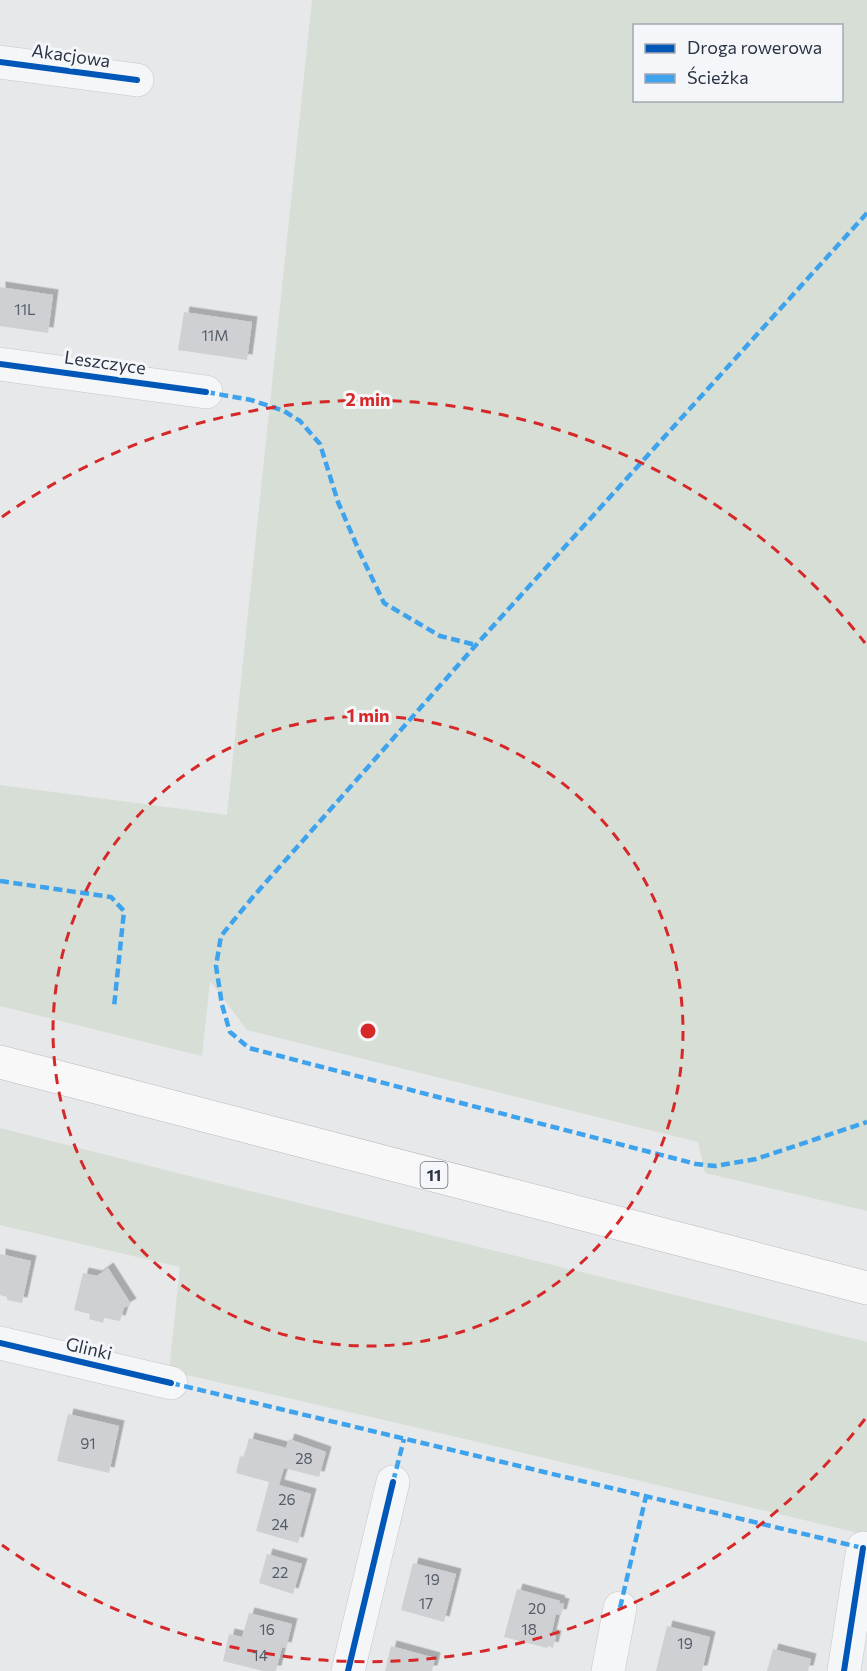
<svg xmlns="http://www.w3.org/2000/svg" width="867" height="1671" viewBox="0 0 867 1671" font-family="Commissioner,sans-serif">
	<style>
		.green { fill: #d6ded6; fill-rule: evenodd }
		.building { fill: #ced0d3; filter: url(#shadow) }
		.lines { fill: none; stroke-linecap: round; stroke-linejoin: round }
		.minor-casing { stroke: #c4c6c8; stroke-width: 34 }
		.highway-casing { stroke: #b8bbbf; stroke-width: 34 }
		.minor { stroke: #f5f6f7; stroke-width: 33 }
		.highway { stroke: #f8f8f8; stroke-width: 33 }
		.quiet { stroke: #3ea3ec; stroke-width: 4.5; stroke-dasharray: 9 4.5; stroke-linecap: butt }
		.cycleway-casing { stroke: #f4f6f9; stroke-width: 10 }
		.cycleway { stroke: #0057b8; stroke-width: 6 }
		.ring { fill: none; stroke: #d62828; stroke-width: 3; stroke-dasharray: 10 8 }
		.labels { text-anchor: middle; stroke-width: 6; stroke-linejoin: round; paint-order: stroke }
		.number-label { font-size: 15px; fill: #545c69 }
		.shield { fill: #f4f6f9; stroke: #676e7b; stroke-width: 1.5 }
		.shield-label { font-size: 16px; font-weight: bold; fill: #2b3445 }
		.street-label { font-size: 18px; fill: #2b3445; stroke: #f4f6f9 }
		.centre { fill: #d62828; stroke: #f4f6f9; stroke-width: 3 }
		.ring-label { font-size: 18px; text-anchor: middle; font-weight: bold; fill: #d62828; stroke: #f4f6f9; stroke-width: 6; stroke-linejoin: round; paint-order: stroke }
	</style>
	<defs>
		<filter id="shadow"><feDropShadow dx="5.5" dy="-5.5" stdDeviation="0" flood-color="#0004"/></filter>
	</defs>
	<rect width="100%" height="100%" fill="#e6e8ea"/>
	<path class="green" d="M312,0H867V1211L705,1173L698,1142L247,1030L210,981L202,1056L0,1006V785L227,815ZM634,26H842V100H634Z
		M0,1128L193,1177L867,1342V1535L406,1425L169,1371L180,1267L0,1225Z"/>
	<path class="building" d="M0,287L53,295L48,333L0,326Z
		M184,312L252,322L247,360L178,350Z
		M0,1254L31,1261L22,1303L7,1300V1297L0,1295Z
		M108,1268L131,1304L124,1308L120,1321L104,1318L103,1323L89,1319L90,1314L74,1310L83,1273L97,1276Z
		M68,1414L119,1426L109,1473L57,1461Z
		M249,1438L286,1448L289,1439L326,1452L319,1477L284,1468L279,1485L311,1494L298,1543L256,1531L269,1482L236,1473L240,1456L244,1457Z
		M267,1554L302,1564L293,1594L259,1583Z
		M413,1563L456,1574L444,1622L401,1610Z
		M517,1589L560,1601L559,1603L564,1604L561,1615L556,1614L551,1635L556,1636L553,1648L548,1646L547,1648L504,1637Z
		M249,1613L292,1624L286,1648L282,1647L276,1671H263L223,1661L229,1634L242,1637Z
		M667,1626L710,1637L702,1671H656Z
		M391,1646L435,1658L432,1671H385Z
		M773,1649L811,1659L808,1671H767Z"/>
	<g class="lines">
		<g class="minor-casing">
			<path id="minor" d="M0,62L137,80
				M0,364L206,392
				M0,1343L171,1383
				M348,1671L393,1482
				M608,1671L620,1608
				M844,1671L863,1548"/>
		</g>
		<g class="highway-casing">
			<path id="highway" d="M0,1062L867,1288"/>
		</g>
		<use href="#minor" class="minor"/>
		<use href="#highway" class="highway"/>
		<path class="quiet" d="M867,213L476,645L252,898L221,936L216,966L222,1005L230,1032L249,1048L696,1164L715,1166L756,1159L867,1122
			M206,392L251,400L284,411L300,421L320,444L338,502L360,553L384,603L440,636L476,645
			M0,881L111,897L124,911L114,1007
			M171,1383L867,1549
			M393,1482L404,1439
			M620,1608L646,1496"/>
		<g class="cycleway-casing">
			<path id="cycleway" d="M0,62L137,80
				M0,364L206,392
				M0,1343L171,1383
				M348,1671L393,1482
				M844,1671L863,1548"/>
		</g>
		<use href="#cycleway" class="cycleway"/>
	</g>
	<g class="ring">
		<circle cx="368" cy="1031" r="315"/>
		<path d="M865 1419A631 631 0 0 1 2 1545M2 517A631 631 0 0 1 865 643"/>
	</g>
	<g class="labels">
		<g class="number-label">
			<text x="25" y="315">11L</text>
			<text x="215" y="341">11M</text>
			<text x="88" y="1449">91</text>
			<text x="304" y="1464">28</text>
			<text x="287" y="1505">26</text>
			<text x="280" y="1530">24</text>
			<text x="280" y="1578">22</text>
			<text x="432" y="1585">19</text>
			<text x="426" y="1609">17</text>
			<text x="537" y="1614">20</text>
			<text x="267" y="1635">16</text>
			<text x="529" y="1635">18</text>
			<text x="685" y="1649">19</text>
			<text x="260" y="1661">14</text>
		</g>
		<rect class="shield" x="420.5" y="1162" width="27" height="26" rx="4.5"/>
		<g class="shield-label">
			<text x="434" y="1181">11</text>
		</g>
		<g class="street-label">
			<text transform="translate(71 56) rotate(8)" y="6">Akacjowa</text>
			<text transform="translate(105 363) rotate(8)" y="6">Leszczyce</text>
			<text transform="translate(89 1349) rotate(13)" y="6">Glinki</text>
		</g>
	</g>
	<circle cx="368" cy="1031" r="9" class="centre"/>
	<g class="ring-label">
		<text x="368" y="406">2 min</text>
		<text x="368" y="722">1 min</text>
	</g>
	<rect x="633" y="24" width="210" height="78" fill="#f4f6f9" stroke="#a4a8b1" stroke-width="1.5"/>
	<rect x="645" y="44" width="30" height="9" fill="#0057b8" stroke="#a4a8b1" stroke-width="1.5"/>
	<text x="687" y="54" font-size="18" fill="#2b3445">Droga rowerowa</text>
	<rect x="645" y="74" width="30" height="9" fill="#3ea3ec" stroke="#a4a8b1" stroke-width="1.5"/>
	<text x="687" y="84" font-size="18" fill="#2b3445">Ścieżka</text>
</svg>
